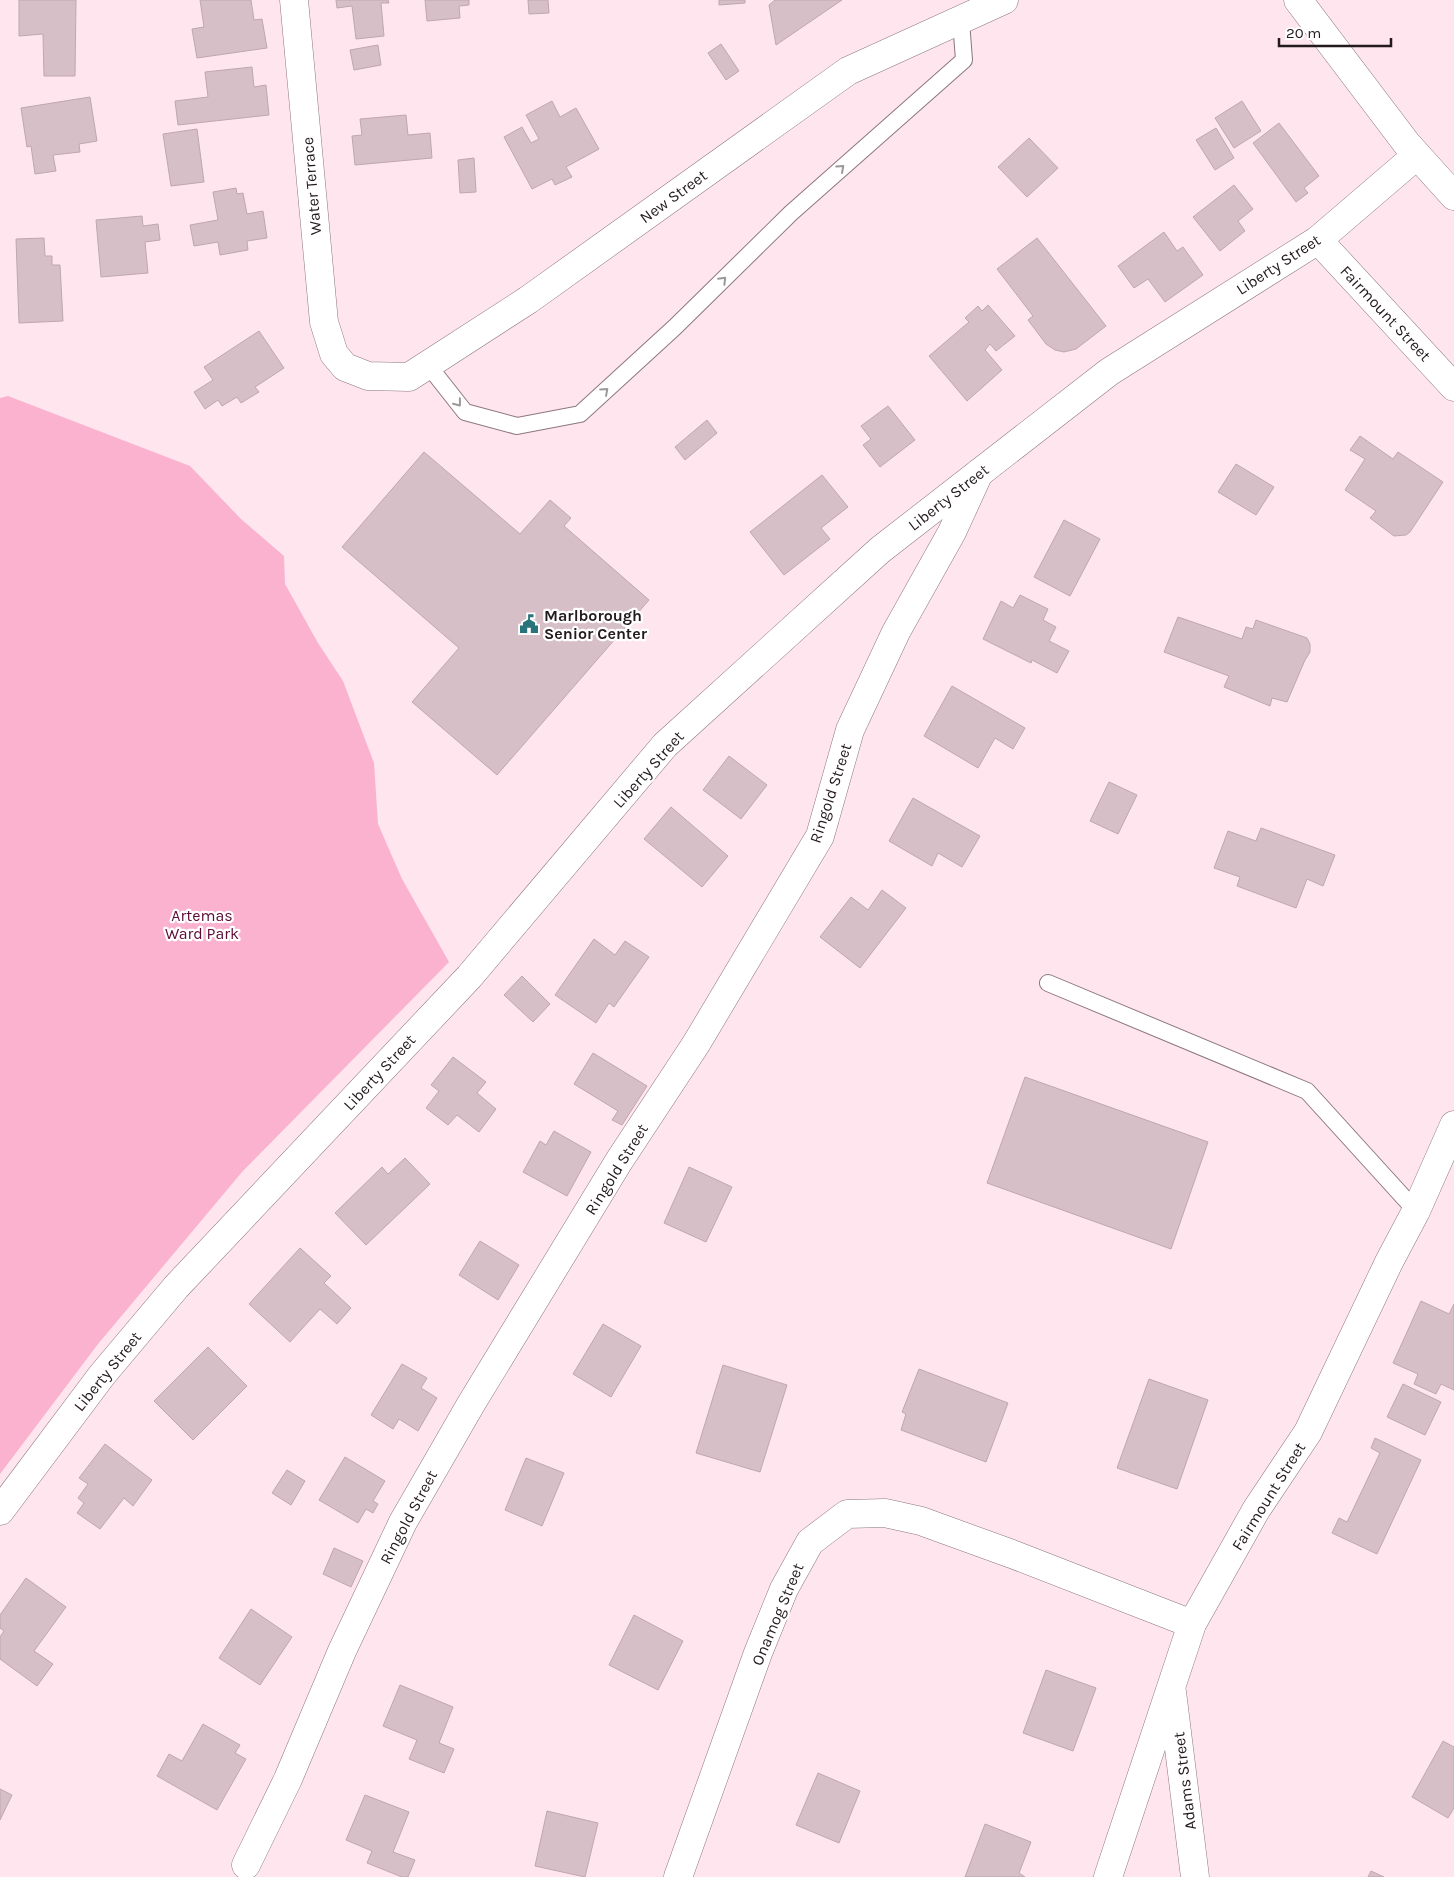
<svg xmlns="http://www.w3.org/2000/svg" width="1454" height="1877" viewBox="0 0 1454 1877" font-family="Karla,sans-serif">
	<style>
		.green { fill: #fab2cf }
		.building { fill: #d7bfc8; stroke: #bfa7b0 }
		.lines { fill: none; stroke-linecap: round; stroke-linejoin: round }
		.service-casing { stroke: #8d777f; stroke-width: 18 }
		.minor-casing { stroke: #8d777f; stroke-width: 29 }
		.tertiary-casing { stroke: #8d777f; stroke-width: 29 }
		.primary-casing { stroke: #8d777f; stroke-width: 29 }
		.service { stroke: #fff; stroke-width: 16 }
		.minor { stroke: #fff; stroke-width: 28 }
		.tertiary { stroke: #fff; stroke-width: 28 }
		.primary { stroke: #fff; stroke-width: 28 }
		.oneway { stroke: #9c989a }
		.labels { text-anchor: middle; stroke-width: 4.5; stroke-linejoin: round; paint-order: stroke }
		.street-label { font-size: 16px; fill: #231a1e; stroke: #fff }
		.poi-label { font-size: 16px; font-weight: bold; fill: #231a1e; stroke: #fff; text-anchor: start }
		.park-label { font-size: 16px; fill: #5c0a37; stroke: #fff }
	</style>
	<rect width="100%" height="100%" fill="#fee5ee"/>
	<path class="green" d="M8,396L190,466L241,519L284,556L285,584L318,643L343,681L374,763L378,824L402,879L449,962L242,1172L98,1344L0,1474V398Z"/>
	<path class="building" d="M19,0H76L75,76H44L43,34L19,36Z
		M200,0H251L254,20L262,19L267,48L197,58L192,29L204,27Z
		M336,0H388L389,3H381L384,36L356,39L352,6L337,8Z
		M425,0H469V5L459,6L460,18L427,21Z
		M528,0H548L549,13L529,14Z
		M719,0H745V3L719,5Z
		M775,0H842L776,45L769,5Z
		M721,44L739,71L726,80L708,53Z
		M378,45L381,65L354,70L350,50Z
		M252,67L254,87L266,85L269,115L178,125L175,101L208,97L205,72Z
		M90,97L97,141L79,144L80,152L53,155L56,171L35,174L31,146L27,147L21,108Z
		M552,101L560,117L576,108L599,149L566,167L572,177L555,185L552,179L532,189L504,137L522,127L531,143L539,139L526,115Z
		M1242,101L1261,131L1234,148L1215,118Z
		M406,115L408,135L430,133L432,158L355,165L352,136L362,135L360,119Z
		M1279,123L1319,176L1304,188L1308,193L1296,202L1253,143Z
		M1216,128L1234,158L1215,170L1196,140Z
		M197,129L204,182L171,186L163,134Z
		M1029,138L1058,168L1027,197L998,167Z
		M474,158L476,192L460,193L458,160Z
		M1234,185L1253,209L1238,221L1245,231L1220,251L1193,217Z
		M236,188L237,194L243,193L247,214L263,211L267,238L247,241L248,250L220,255L218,242L194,246L190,225L218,220L213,192Z
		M142,216L143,226L158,224L160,240L145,242L148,273L101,277L96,220Z
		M1164,232L1177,251L1183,247L1203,275L1165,302L1148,279L1134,288L1118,266Z
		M44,238L45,256H52V265H60L63,321L19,323L16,239Z
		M1037,238L1106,326L1076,349L1064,352L1055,350L1046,344L1028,320L1033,316L997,269Z
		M988,305L1015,336L996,351L990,344L985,350L1002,370L967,401L929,356L969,322L965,318L978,306L982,311Z
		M259,331L284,368L255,387L259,392L241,403L237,397L222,406L218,400L205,409L194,392L213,380L204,367Z
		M888,406L915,440L880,467L863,445L871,439L861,426Z
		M707,420L717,433L685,460L675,447Z
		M1360,436L1393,459L1398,452L1443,482L1410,532L1406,535L1394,536L1370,518L1376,511L1345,490L1365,459L1350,450Z
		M424,452L520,534L550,500L571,518L564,526L649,600L497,775L412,702L459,648L342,547Z
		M1236,464L1274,487L1256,515L1218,492Z
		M822,475L848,507L821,528L830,539L784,575L750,532Z
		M1064,520L1100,539L1070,596L1034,577Z
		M1020,595L1048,609L1043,620L1056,627L1049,641L1069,651L1057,673L1032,660L1031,663L983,639L1001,601L1013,608Z
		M1178,617L1242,639L1246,627L1253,629L1256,620L1307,638L1310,644V652L1305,660L1287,702L1272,698L1270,706L1224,687L1229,676L1164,652Z
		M952,686L1025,728L1013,749L995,738L978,768L924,736Z
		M729,756L767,785L741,819L703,790Z
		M1109,782L1137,795L1118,834L1090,821Z
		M913,798L980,836L962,867L938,853L932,866L889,841Z
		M671,807L728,856L702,887L644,839Z
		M1261,828L1335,855L1323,886L1307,879L1296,908L1237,886L1240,877L1214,868L1228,831L1256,841Z
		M882,890L906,908L860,968L820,937L851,897L868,910Z
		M594,939L615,955L625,941L649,957L614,1007L609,1003L596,1023L555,995Z
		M522,976L550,1004L533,1022L504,995Z
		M593,1053L647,1086L622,1125L612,1120L618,1111L574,1084Z
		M453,1057L486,1082L477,1093L496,1109L479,1132L457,1115L448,1125L426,1108L439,1091L431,1085Z
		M1025,1077L1208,1142L1171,1249L987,1183Z
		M554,1131L591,1152L567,1196L523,1172L540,1141L546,1145Z
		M405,1158L430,1184L366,1245L335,1213L382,1167L388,1174Z
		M689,1167L732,1187L706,1242L664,1223Z
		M480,1241L519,1265L498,1300L459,1275Z
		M300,1248L331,1276L324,1283L351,1308L337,1324L320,1309L290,1342L249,1304Z
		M1421,1301L1449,1314L1454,1304V1390L1441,1384L1436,1394L1414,1384L1418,1374L1393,1363Z
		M603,1324L641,1346L611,1397L573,1374Z
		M208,1347L247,1386L193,1440L154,1401Z
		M402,1364L427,1378L421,1388L437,1398L418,1431L399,1419L393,1429L371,1415Z
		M723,1365L787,1385L760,1472L696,1453Z
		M919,1369L1008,1403L986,1462L901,1430L906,1414L902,1412Z
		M1149,1379L1208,1400L1177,1489L1117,1468Z
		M1403,1384L1441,1402L1425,1435L1387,1417Z
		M1375,1438L1421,1460L1377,1554L1332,1533L1339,1518L1347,1522L1380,1453L1371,1448Z
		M105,1444L152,1480L133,1506L124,1498L100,1529L77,1513L84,1503L78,1498L88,1484L79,1478Z
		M345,1457L385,1481L373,1501L378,1504L373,1513L366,1509L358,1523L319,1500Z
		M526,1458L564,1473L542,1526L505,1510Z
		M287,1470L305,1481L291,1505L272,1493Z
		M334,1548L363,1561L351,1587L323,1574Z
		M26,1578L66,1607L34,1651L53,1664L37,1686L0,1659V1637L4,1631L0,1628V1615Z
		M251,1609L292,1637L260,1685L219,1658Z
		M634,1615L683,1641L658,1690L609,1665Z
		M1046,1670L1096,1688L1073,1751L1023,1733Z
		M400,1685L453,1707L439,1743L454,1749L444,1773L409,1759L417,1740L383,1726Z
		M203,1724L240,1745L235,1753L246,1759L217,1810L157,1776L169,1754L182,1761Z
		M1443,1741L1454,1747V1808L1448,1818L1412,1797Z
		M818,1773L860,1791L839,1843L796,1825Z
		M0,1789L12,1795L0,1820Z
		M365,1795L409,1812L393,1852L415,1860L408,1877H402L367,1863L372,1851L346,1840Z
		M547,1811L598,1823L585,1877L535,1866Z
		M985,1824L1031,1842L1019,1873L1025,1877H965Z
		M1371,1871L1384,1877H1368Z"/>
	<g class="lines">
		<g class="service-casing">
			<path id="service" d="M428,365L465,412L517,426L580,414L675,327L791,213L964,60L961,21
				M1048,983L1307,1091L1416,1211"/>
		</g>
		<g class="minor-casing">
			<path id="minor" d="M294,0L324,322L334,354L345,367L368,376L409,377L528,300L848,71L1004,0
				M1318,240L1454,387
				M1172,1692L1195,1877
				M246,1865L288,1779L342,1651L403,1522L471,1404L619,1161L696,1044L820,836L850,730L896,632L952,532L979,473
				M678,1877L758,1653L784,1589L810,1542L847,1514L885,1513L921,1521L1012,1554L1192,1624
				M1108,1877L1192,1624L1256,1510L1308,1432L1389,1262L1416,1211L1454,1125"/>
		</g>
		<g class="tertiary-casing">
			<path id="tertiary" d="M0,1511L102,1375L176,1287L469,977L665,745L880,550L1109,372L1318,240L1416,156"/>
		</g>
		<g class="primary-casing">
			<path id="primary" d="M1298,0L1407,144L1454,196"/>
		</g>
		<use href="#service" class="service"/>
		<use href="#minor" class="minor"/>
		<use href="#tertiary" class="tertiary"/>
		<use href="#primary" class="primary"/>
	</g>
	<defs><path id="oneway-chevron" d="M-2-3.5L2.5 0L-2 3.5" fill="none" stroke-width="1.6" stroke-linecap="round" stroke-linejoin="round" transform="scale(1.25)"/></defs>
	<g class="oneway">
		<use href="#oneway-chevron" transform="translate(841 168) rotate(-42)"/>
		<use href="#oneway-chevron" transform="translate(723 280) rotate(-45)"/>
		<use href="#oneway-chevron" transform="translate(605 391) rotate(-42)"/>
		<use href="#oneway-chevron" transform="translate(458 403) rotate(52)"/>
	</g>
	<defs>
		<g id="civic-bare" transform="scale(1.5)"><path d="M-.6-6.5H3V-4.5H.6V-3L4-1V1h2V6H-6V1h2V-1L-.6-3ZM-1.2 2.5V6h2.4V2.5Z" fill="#29737a" stroke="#fff" stroke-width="2.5" paint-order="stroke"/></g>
	</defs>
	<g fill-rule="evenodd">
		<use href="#civic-bare" x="529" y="624"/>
	</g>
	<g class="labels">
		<g class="street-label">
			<text transform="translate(311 186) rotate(-95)" y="6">Water Terrace</text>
			<text transform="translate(673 196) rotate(-36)" y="6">New Street</text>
			<text transform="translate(1278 264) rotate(-33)" y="6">Liberty Street</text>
			<text transform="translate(1386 313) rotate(47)" y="6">Fairmount Street</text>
			<text transform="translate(948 497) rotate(-38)" y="6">Liberty Street</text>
			<text transform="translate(648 769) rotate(-48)" y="6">Liberty Street</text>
			<text transform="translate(830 793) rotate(-72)" y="6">Ringold Street</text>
			<text transform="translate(379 1072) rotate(-47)" y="6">Liberty Street</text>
			<text transform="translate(616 1169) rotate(-58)" y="6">Ringold Street</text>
			<text transform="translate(107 1371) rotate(-51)" y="6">Liberty Street</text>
			<text transform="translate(1268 1496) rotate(-58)" y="6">Fairmount Street</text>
			<text transform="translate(408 1517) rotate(-62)" y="6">Ringold Street</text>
			<text transform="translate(777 1614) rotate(-67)" y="6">Onamog Street</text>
			<text transform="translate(1184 1781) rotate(-97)" y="6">Adams Street</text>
		</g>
		<g class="poi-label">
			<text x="544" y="621">Marlborough<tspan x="544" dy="18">Senior Center</tspan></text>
		</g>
		<g class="park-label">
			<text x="202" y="921">Artemas<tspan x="202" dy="18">Ward Park</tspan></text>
		</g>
	</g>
	<path d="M1279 38v8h112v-8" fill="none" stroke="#231a1e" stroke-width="2.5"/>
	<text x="1286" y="38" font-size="15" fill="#231a1e" stroke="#ffffff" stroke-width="4" paint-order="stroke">20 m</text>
</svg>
